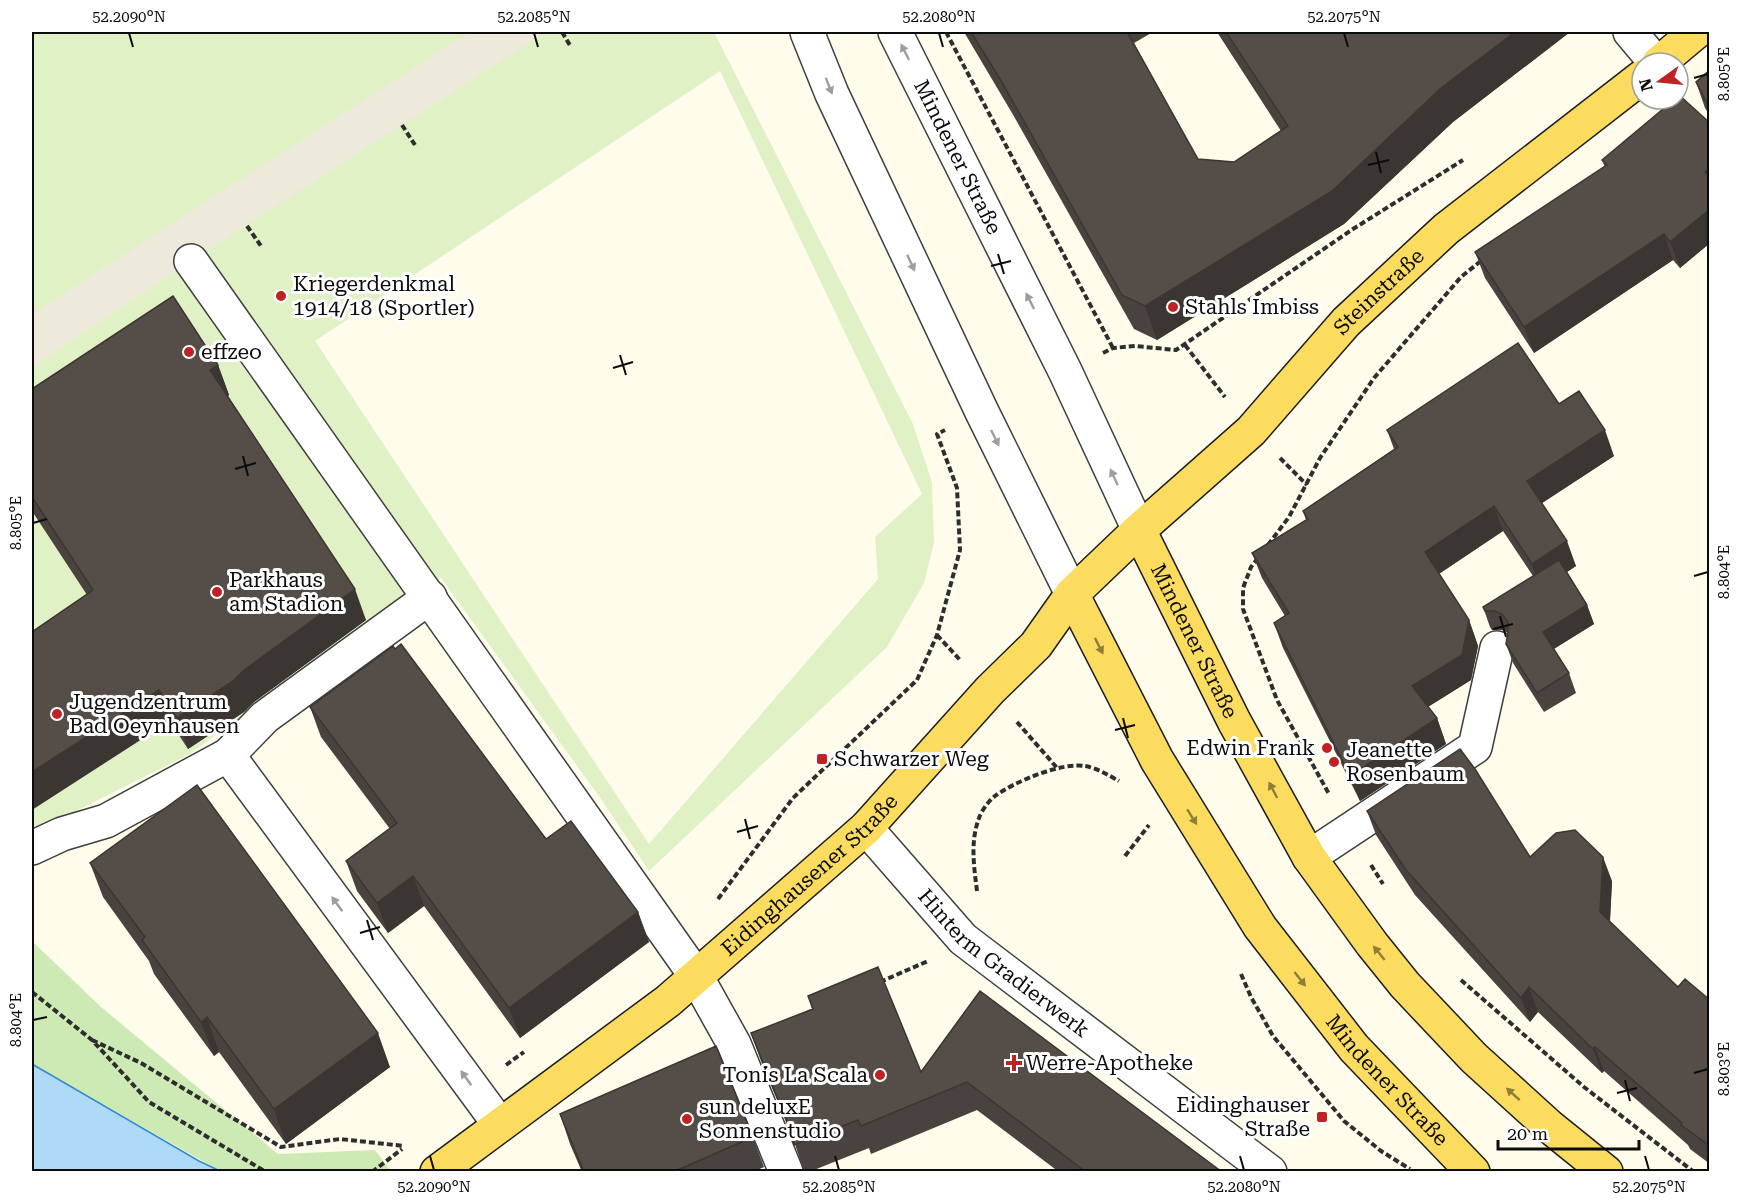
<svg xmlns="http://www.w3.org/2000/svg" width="1741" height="1203" viewBox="0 0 1741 1203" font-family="'Roboto Serif',serif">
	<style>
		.green { fill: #cdeab4 }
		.pitch { fill: #e0f1c6; fill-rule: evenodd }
		.plaza { fill: #eeeadb }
		.water { fill: #aed9f7; stroke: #348bd0; stroke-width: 1.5 }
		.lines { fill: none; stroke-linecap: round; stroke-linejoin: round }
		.minor-casing { stroke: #3f3f3f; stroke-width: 36 }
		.major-casing { stroke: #1d1d1d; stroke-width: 36 }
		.path { stroke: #2e2e2e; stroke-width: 4; stroke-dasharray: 6 3; stroke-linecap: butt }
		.minor { stroke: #fff; stroke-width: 33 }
		.major { stroke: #fbdc5e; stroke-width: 33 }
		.wall { fill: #49423e }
		.shaded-wall { fill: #3c3632 }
		.building { fill: #554d48; stroke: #3c3632; stroke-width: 1.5 }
		.oneway { fill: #9e9e9e }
		.oneway2 { fill: #8f7e39 }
		.ticks { fill: none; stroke: #0c0c0c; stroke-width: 2 }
		.poi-dot { fill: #be2222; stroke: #fff; stroke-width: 2 }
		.labels { text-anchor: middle; stroke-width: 6; stroke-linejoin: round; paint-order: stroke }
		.street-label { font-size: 21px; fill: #0c0c0c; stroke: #fff }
		.poi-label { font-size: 21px; fill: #0c0c0c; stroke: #fff; text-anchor: start }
		.neatline { fill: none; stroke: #0c0c0c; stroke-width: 2 }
		.ticks-label { font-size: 15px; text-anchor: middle; fill: #0c0c0c }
	</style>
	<rect width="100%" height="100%" fill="#fffceb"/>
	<path class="green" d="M32,941L101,1007L278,1154L375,1150L391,1171H220L32,1064Z"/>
	<path class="pitch" d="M32,32H714L913,424L932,483L934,542L924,583L887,647L649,871L601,799L441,578L188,755L32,833ZM720,71L922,494L875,537L878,579L649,844L315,341Z"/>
	<path class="plaza" d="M470,32H546L191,261L32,367V314Z"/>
	<path class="water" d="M32,1064L199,1161L220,1171H32Z"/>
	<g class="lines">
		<g class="minor-casing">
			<g id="minor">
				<path d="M807,32L832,94L982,412L1072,594"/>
				<path id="s1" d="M895,32L1065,371L1139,530"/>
				<path d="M1630,32L1656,63"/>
				<path d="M191,261L696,976L734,1044L786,1172"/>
				<path d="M228,755L500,1125"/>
				<path id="s2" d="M866,828L963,939L1270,1172"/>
				<path d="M32,848L62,834L106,821L228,755L265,717L430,597"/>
				<path d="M1309,857L1475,747L1497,648"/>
			</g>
		</g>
		<g class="major-casing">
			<g id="major">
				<path d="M1659,63L1696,32"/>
				<path id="s3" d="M1139,530L1234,721L1309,857L1372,944L1405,985L1474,1058L1549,1126L1606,1172"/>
				<path id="s4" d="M1072,594L1157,760L1260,927L1354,1048L1473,1172"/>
				<path id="s5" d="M437,1172L668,1001L866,828L990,690L1036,645L1072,594L1139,530L1251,431L1346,322L1446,229L1642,77"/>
			</g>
		</g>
		<path class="path" d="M562,32L571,47
			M946,32L1113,348
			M402,125L415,145
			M247,226L261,246
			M1185,345L1225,397
			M1103,353L1113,348L1135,346L1176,350L1353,229L1463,160
			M1280,458L1307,485
			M1268,545L1289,517L1320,458L1374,378L1461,277L1482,260
			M1258,558L1251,567L1243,588V609L1277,700L1329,794
			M937,635L961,661
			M1017,722L1058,769
			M1125,856L1149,825
			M1371,865L1383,884
			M977,891C974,867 970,842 979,818C981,812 989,800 995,796C1014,782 1061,762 1085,766C1095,767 1110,776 1119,781
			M718,899L793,798L917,680L937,635L960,550L957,488L937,434L945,430
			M1241,974L1251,997L1273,1036L1344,1121L1381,1151L1410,1169
			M1461,980L1584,1087L1694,1172
			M880,982L928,961
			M32,992L92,1040L149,1102L266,1172
			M92,1040L141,1063L281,1147L340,1139L404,1146
			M506,1065L524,1052
			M372,1172L402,1149"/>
		<use href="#minor" class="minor"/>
		<use href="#major" class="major"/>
	</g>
	<path class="wall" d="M964,32H1153L1134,43L1198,159L1234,162L1281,131L1217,32H1570L1453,122L1344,224L1157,340L1134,329L1012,113Z
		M1710,70V116L1705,108L1696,82Z
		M1710,123V243L1680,268L1673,260L1534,353L1485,278L1475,252L1605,167L1602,160Z
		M218,365L229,395L228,396L366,620L254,702L244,712L188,749L32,511V389Z
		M1559,404L1614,456L1542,503L1576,566L1567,572L1587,605L1594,624L1554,649L1569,673L1576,693L1544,712L1513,663L1506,644L1508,633L1502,630H1492L1490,627L1483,607L1533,576L1503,531L1439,574L1469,620L1478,646L1471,680L1428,707L1437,718L1446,744L1360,801L1283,648L1274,623L1285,616L1262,578L1252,553L1306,520L1303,511L1394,449L1387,430Z
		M395,649L546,839L638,912L649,942L520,1038L424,906L388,933L357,891L346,861L390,829L321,737L310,707Z
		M1367,811L1612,881L1610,922L1678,987L1710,1000V1164L1690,1149L1688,1145L1604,1071L1602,1073L1538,1012L1530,1022L1415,895L1376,835Z
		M90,863L390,1067L286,1144L219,1052L214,1056L154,974L149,961L103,897Z
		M980,991L1222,1172H1059L977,1110L871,1154L869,1148L809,1172H804L794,1141L761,1061L751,1033L812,1009L808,996L921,1072Z
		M560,1114L753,1137L764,1167L753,1172H582L570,1144Z"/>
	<path class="shaded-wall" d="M1515,32H1570L1453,122L1344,224L1157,340L1145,306L1441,88Z
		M1710,168V185L1705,172Z
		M1710,209V243L1680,268L1670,242Z
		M1664,234L1673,260L1534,353L1524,327Z
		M218,365L229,395L221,401L210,370Z
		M1605,430L1614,456L1536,507L1527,481Z
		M1494,506L1503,531L1434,577L1425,552Z
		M1567,541L1576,566L1541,589L1532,564Z
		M355,589L366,620L254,702L244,712L188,749L177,718Z
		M1587,605L1594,624L1550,651L1543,632Z
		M1469,620L1478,646L1471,680L1421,711L1412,686Z
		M159,690L170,721L32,810V772Z
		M1437,718L1446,744L1360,801L1350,776Z
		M1603,857L1612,881L1609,937L1600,912Z
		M413,876L424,906L388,933L377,903Z
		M638,912L649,942L520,1038L509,1008Z
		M1529,987L1538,1012L1530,1022L1521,998Z
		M207,1017L219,1052L214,1056L201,1022Z
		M378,1033L390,1067L286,1144L274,1109Z
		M1595,1047L1604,1071L1602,1073L1593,1049Z"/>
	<path class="building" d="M971,32H1127L1198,159L1234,162L1288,126L1226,32H1515L1441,88L1332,191L1145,306L1122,295L1000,79Z
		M1710,70V109L1696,82Z
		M1679,95L1710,123V168L1705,172L1710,177V209L1670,242L1664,234L1524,327L1475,252L1607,165L1602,160L1675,99H1678V96Z
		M173,296L218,365L210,370L355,589L243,671L233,681L177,718L159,690L32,772V632L93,590L32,497V389Z
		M1518,343L1559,404L1579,391L1605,430L1527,481L1567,541L1532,564L1494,506L1425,552L1469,620L1462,655L1412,686L1437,718L1350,776L1274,623L1289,613L1252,553L1308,519L1303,511L1398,447L1387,430Z
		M1559,560L1587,605L1543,632L1569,673L1537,693L1506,644L1508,632V622L1502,614L1495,611H1485L1483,607Z
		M401,644L546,839L571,821L638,912L509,1008L413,876L377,903L346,861L397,823L310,707L393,646L395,649Z
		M1460,749L1475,769L1530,857L1556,833L1575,830L1603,857L1600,912L1678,987L1685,979L1710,1000V1146L1681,1125L1682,1123L1595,1047L1593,1049L1529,987L1521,998L1406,870L1367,811Z
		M197,785L378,1033L274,1109L207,1017L201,1022L142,940L145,937L90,863Z
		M878,967L921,1072L980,991L1222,1172H1086L967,1082L861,1126L858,1120L794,1145L793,1137L751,1033L813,1009L808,996Z
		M716,1046L753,1137L673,1172H584L560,1114Z"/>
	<defs><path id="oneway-solid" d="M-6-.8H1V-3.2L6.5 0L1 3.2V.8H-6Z" transform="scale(1.5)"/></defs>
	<g class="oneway">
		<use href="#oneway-solid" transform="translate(905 52) rotate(-117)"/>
		<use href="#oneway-solid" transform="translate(829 86) rotate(69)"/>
		<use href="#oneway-solid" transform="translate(911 263) rotate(65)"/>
		<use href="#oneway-solid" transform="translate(1030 301) rotate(-117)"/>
		<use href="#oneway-solid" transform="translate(995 438) rotate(64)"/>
		<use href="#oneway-solid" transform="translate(1114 477) rotate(-115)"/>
		<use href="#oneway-solid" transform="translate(337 904) rotate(-126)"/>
		<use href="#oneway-solid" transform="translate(466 1078) rotate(-126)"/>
	</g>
	<g class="oneway2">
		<use href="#oneway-solid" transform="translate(1099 646) rotate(63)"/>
		<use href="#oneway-solid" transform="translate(1273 790) rotate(-118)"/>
		<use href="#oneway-solid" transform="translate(1192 817) rotate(58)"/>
		<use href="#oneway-solid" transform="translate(1379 953) rotate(-129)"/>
		<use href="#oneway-solid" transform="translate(1300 979) rotate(52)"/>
		<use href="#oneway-solid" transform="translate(1513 1094) rotate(-138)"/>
	</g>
	<path class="ticks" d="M129,33L133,47M534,33L538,47M939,33L943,47M1344,33L1348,47M1694,78L1708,74M1376,152L1381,173M1368,165L1389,160M998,254L1004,274M991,266L1011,261M620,355L626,375M613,368L633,362M243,456L248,476M235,469L256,463M33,523L47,519M1694,576L1708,572M1500,616L1506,637M1493,629L1513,624M1123,718L1128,738M1115,730L1135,725M745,819L750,839M737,832L758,826M367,920L373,940M360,933L380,927M33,1020L47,1017M1694,1073L1708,1069M1625,1080L1630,1101M1617,1093L1637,1088M430,1156L434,1170M835,1156L839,1170M1240,1156L1244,1170M1645,1156L1649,1170"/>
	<g class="poi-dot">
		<circle cx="281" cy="296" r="6"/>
		<circle cx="1173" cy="307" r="6"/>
		<circle cx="189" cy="352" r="6"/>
		<circle cx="217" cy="592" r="6"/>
		<circle cx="57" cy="714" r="6"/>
		<circle cx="1327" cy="748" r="6"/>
		<rect x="816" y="753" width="12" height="12" rx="3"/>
		<circle cx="1334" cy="762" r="6"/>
		<path d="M1011 1054h6v6h6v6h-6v6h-6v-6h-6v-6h6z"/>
		<circle cx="880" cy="1075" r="6"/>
		<rect x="1316" y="1111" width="12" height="12" rx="3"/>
		<circle cx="687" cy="1119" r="6"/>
	</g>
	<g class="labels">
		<g class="street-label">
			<text dy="7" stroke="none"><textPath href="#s1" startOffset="140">Mindener Straße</textPath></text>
			<text dy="7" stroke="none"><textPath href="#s5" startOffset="1294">Steinstraße</textPath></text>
			<text dy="7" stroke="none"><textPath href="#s3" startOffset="124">Mindener Straße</textPath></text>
			<text dy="7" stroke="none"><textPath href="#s5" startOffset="477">Eidinghausener Straße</textPath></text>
			<text dy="7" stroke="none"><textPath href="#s2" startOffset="194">Hinterm Gradierwerk</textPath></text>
			<text dy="7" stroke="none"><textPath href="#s4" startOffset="582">Mindener Straße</textPath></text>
		</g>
		<g class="poi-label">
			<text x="293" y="291">Kriegerdenkmal<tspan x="293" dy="24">1914/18 (Sportler)</tspan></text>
			<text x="1185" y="314">Stahls Imbiss</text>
			<text x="201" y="359">effzeo</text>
			<text x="229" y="587">Parkhaus<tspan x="229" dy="24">am Stadion</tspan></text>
			<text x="69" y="709">Jugendzentrum<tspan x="69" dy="24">Bad Oeynhausen</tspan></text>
			<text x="1315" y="755" text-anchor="end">Edwin Frank</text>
			<text x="1346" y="757">Jeanette<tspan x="1346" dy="24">Rosenbaum</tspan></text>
			<text x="834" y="766">Schwarzer Weg</text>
			<text x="1026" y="1070">Werre-Apotheke</text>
			<text x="868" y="1082" text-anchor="end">Toni´s La Scala</text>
			<text x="1310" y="1112" text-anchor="end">Eidinghauser<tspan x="1310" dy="24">Straße</tspan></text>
			<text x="699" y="1114">sun deluxE<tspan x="699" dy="24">Sonnenstudio</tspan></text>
		</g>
	</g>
	<rect width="1741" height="1203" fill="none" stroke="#ffffff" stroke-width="66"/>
	<g transform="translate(1660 81) rotate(255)"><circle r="28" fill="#ffffff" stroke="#9e9e9e" stroke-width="1.5"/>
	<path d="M0-4.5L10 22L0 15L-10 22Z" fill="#be2222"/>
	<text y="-9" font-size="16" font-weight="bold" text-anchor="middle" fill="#0c0c0c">N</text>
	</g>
	<path d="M1498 1140v9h141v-9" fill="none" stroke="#0c0c0c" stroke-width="3"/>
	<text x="1507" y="1140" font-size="18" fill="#0c0c0c" stroke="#ffffff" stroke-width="4.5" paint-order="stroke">20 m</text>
	<rect x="33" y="33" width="1675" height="1137" class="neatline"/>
	<g class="ticks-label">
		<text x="129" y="22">52.2090°N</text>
		<text x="534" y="22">52.2085°N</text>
		<text x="939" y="22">52.2080°N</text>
		<text x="1344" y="22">52.2075°N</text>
		<text transform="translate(1724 74) rotate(-90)" y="5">8.805°E</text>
		<text transform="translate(16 523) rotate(-90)" y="5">8.805°E</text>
		<text transform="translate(1724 572) rotate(-90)" y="5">8.804°E</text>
		<text transform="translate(16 1020) rotate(-90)" y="5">8.804°E</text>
		<text transform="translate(1724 1069) rotate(-90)" y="5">8.803°E</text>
		<text x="434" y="1192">52.2090°N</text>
		<text x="839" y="1192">52.2085°N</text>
		<text x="1244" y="1192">52.2080°N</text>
		<text x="1649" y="1192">52.2075°N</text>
	</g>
</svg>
